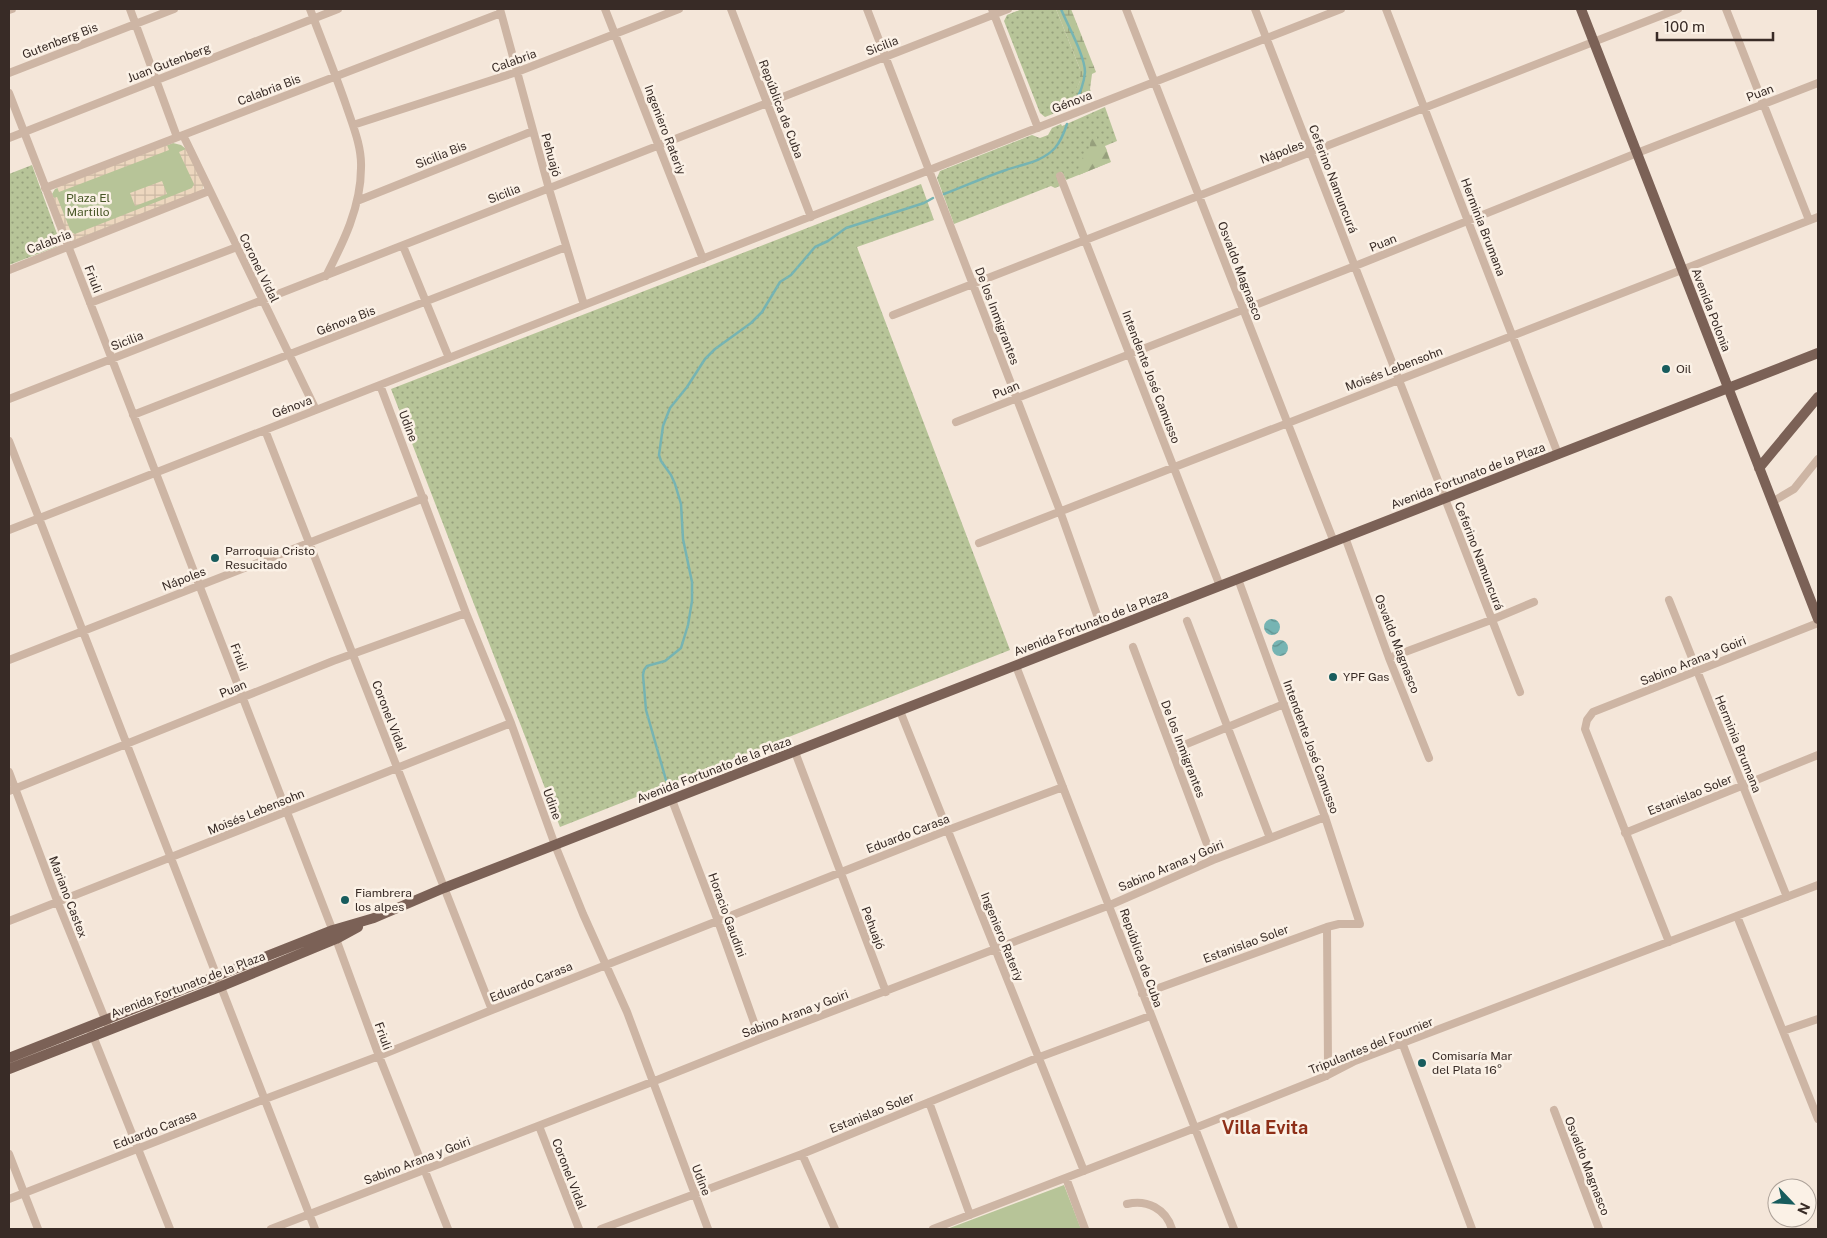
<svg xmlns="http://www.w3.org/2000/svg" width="1827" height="1238" viewBox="0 0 1827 1238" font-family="'Public Sans',sans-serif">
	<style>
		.grass { fill: url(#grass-dots) }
		.forest { fill: url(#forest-firs) }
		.wetland { fill: url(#wetland-marsh) }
		.park { fill: #b7c498 }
		.plaza { fill: url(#plaza-grid) }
		.water { fill: url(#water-waves) }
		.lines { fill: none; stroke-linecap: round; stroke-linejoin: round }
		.stream { stroke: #76b4b3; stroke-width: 2.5 }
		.minor { stroke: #cdb5a4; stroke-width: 8 }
		.major { stroke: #7b6156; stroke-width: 10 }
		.poi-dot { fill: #185c5d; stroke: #fbf1e6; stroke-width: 2 }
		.labels { text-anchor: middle; stroke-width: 5; stroke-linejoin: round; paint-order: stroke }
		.street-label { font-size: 12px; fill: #382b26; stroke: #fbf1e6 }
		.park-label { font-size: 12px; fill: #495828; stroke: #fbf1e6 }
		.poi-label { font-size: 12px; fill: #382b26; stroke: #fbf1e6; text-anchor: start }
		.district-label { font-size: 18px; font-weight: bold; fill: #8e2f18; stroke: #fbf1e6 }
	</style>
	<defs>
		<pattern id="grass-dots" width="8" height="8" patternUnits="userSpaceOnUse" patternTransform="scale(1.25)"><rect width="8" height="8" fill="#b7c498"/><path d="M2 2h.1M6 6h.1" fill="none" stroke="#969f7c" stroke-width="1.8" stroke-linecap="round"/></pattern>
		<pattern id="forest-firs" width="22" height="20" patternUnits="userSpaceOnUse" patternTransform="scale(1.25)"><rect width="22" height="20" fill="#b7c498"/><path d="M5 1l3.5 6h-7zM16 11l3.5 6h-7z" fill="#969f7c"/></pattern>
		<pattern id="wetland-marsh" width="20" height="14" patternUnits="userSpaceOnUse" patternTransform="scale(1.25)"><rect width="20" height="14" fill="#b7c498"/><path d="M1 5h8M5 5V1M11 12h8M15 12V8" fill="none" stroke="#969f7c"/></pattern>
		<pattern id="plaza-grid" width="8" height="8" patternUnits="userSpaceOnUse" patternTransform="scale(1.25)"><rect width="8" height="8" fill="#edd7bf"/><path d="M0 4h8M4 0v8" fill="none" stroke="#ccb9a4"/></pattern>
		<pattern id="water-waves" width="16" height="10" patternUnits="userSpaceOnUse" patternTransform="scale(1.25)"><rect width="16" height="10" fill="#76b4b3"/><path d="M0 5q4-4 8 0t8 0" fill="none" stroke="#629391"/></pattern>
	</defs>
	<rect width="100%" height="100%" fill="#f4e6d9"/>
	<path class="grass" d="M1022,9H1056L1080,69V81L1068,108L1045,117L1040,113L1004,21L1007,15Z
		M1105,107L1117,141L1105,146L1111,162L1066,180L1062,172L1056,175L1060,186L1055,188L1051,186L954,224L937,178L940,171L1032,135L1040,138L1048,135L1052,128L1061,124L1062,126Z
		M32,165L60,242L56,247L9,265V174Z
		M921,184L934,220L857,247L1010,650L560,827L391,389Z"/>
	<path class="forest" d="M1096,135L1099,144L1106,148L1110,162L1079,175L1077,172L1084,154L1088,155C1091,148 1089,142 1092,136Z"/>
	<path class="wetland" d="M1056,9H1071L1096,72L1092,74L1090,89L1092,95L1069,108H1068V105L1080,81V69Z"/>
	<path class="park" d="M173,143L181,145L186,149L203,185L202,190L74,240H70L52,194L55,189Z
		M1064,1185L1081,1229H947Z"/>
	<path class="plaza" d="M167,145L169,150L59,192L57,187Z
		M186,149L203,185L202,190L74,240L69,239L53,198L57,197L71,232L75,234L192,188L194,184L179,152Z
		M162,181L167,194L135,206L130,193Z"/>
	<path class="water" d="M1264 627a8 8 0 1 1 16 0a8 8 0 1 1-16 0Z
		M1272 648a8 8 0 1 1 16 0a8 8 0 1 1-16 0Z"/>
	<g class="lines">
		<path class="stream" d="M1061,9C1067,24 1085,56 1085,72C1084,84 1079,96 1073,106
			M944,194C965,186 985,177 1006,170C1023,164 1042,162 1055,148C1061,141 1064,133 1067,124
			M666,780L646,710L643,675L644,670L647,666L665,661L681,648L688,625L692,601V582L683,539L681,504L675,484L671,475L661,461L659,455L663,426L670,408L687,387L705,359L715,349L751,323L762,312L780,282L791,275L815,247L828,241L846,228L924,203L933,198"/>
		<path class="minor" d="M130,9L177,137
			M310,9C322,41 335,73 346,105C353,126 362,147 361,168C361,207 343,243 326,276
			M500,9L549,189L584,305
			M605,9L703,259
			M731,9L811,217
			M867,9L1060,511L1103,632
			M992,9L1038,128
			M1126,9L1334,542
			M1255,9L1520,692
			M1386,9L1558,454
			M1726,9L1809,220
			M9,10L12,9
			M9,73L174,9
			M9,93L336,939L379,1056L448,1229
			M353,125L517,72L679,9
			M183,135L316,410
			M9,138L338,9
			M1060,176L1220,586
			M45,188L501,13
			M357,201L533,131
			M403,246L449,358
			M9,270L209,191
			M90,303L237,247
			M893,315L1678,9
			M380,385L466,613L511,723L555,845L583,914L627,1012L708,1229
			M9,399L1008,9
			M133,415L566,247
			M956,422L1355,266L1637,153L1818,83
			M265,430L492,1010
			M9,441C111,704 215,966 315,1229
			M1772,502L1794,489L1818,459
			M9,530L1341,9
			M1345,537L1389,658L1429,758
			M979,543L1818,217
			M1669,600L1787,897
			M1187,621L1270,838
			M1133,647L1213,860
			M1389,658L1491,620L1534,602
			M9,660L424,498
			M1016,666L1234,1229
			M900,711L1084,1171
			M1172,750L1284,704
			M795,752L886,992
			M9,772L58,903L107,1024
			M9,791L333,661L466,613
			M672,800L718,921L760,1039
			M1625,833L1818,755
			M1737,916L1818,1119
			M9,921L511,723
			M1669,942L1585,729L1587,720L1593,712L1818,623
			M1142,994L1327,927L1339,924H1360L1325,817L1238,579
			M91,1031L170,1229
			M1783,1031L1818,1019
			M1403,1045L1472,1229
			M1326,1076L1328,1064L1327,927
			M929,1102L970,1215
			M1554,1110L1599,1229
			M539,1126L579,1229
			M9,1154L38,1229
			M802,1154L835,1229
			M1066,1178L1085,1229
			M9,1199L265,1099L379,1056L492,1010L948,830L1063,787
			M1127,1204C1147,1199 1166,1209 1172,1229
			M271,1229L652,1082L760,1039L1110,905L1213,860L1325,817
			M601,1229L802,1154L1037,1058L1150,1016
			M933,1229L1195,1128L1326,1076L1355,1061L1818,885"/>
		<path class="major" d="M1581,9L1818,619
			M1759,468L1818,397
			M9,1058L333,930L374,918L444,888L1818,353
			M9,1069L222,986L336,939L358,927"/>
	</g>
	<g class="poi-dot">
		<circle cx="1666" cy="369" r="5"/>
		<circle cx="215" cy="558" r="5"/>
		<circle cx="1333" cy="677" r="5"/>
		<circle cx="345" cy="900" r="5"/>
		<circle cx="1422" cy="1063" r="5"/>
	</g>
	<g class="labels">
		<g class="street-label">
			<text transform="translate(60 41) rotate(-21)" y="4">Gutenberg Bis</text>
			<text transform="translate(882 46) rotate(-21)" y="4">Sicilia</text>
			<text transform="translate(514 61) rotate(-20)" y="4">Calabria</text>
			<text transform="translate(169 63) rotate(-21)" y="4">Juan Gutenberg</text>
			<text transform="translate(269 90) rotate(-21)" y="4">Calabria Bis</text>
			<text transform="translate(1760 93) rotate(-21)" y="4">Puan</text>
			<text transform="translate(1072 102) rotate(-21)" y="4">Génova</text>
			<text transform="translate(781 109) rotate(69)" y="4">República de Cuba</text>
			<text transform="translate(665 130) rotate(69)" y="4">Ingeniero Rateriy</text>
			<text transform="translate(1282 152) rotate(-21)" y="4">Nápoles</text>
			<text transform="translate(441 155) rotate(-22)" y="4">Sicilia Bis</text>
			<text transform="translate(551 155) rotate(75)" y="4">Pehuajó</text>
			<text transform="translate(1333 179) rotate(69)" y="4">Ceferino Namuncurá</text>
			<text transform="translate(504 194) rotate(-21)" y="4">Sicilia</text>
			<text transform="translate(1483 227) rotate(69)" y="4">Herminia Brumana</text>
			<text transform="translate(49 242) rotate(-21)" y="4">Calabria</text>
			<text transform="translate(1383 243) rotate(-22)" y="4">Puan</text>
			<text transform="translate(259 268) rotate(64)" y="4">Coronel Vidal</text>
			<text transform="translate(1240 271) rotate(69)" y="4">Osvaldo Magnasco</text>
			<text transform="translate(93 279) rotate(69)" y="4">Friuli</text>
			<text transform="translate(1711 310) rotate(69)" y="4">Avenida Polonia</text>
			<text transform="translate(997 316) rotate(69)" y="4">De los Inmigrantes</text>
			<text transform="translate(346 321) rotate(-21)" y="4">Génova Bis</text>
			<text transform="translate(127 341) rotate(-21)" y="4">Sicilia</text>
			<text transform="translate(1394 369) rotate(-21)" y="4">Moisés Lebensohn</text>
			<text transform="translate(1151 377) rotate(69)" y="4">Intendente José Camusso</text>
			<text transform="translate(1006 390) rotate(-22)" y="4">Puan</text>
			<text transform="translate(292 407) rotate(-21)" y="4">Génova</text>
			<text transform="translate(408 426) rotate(69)" y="4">Udine</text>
			<text transform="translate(1468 476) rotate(-21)" y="4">Avenida Fortunato de la Plaza</text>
			<text transform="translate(1479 556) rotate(69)" y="4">Ceferino Namuncurá</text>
			<text transform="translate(184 579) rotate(-21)" y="4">Nápoles</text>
			<text transform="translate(1091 623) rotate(-21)" y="4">Avenida Fortunato de la Plaza</text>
			<text transform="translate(1397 644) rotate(69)" y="4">Osvaldo Magnasco</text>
			<text transform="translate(239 657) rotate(69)" y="4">Friuli</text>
			<text transform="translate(1693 661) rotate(-22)" y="4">Sabino Arana y Goiri</text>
			<text transform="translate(233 689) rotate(-22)" y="4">Puan</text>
			<text transform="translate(389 716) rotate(69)" y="4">Coronel Vidal</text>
			<text transform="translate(1738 744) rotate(68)" y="4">Herminia Brumana</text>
			<text transform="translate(1311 747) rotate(70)" y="4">Intendente José Camusso</text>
			<text transform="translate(1183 749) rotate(69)" y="4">De los Inmigrantes</text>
			<text transform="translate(714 770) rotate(-21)" y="4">Avenida Fortunato de la Plaza</text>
			<text transform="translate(1690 795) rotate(-22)" y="4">Estanislao Soler</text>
			<text transform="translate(552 804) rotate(70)" y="4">Udine</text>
			<text transform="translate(256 812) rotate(-22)" y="4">Moisés Lebensohn</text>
			<text transform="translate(908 834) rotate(-21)" y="4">Eduardo Carasa</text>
			<text transform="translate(1171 866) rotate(-23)" y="4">Sabino Arana y Goiri</text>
			<text transform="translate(68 897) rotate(69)" y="4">Mariano Castex</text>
			<text transform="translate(727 915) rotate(70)" y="4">Horacio Gaudini</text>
			<text transform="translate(873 928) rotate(69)" y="4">Pehuajó</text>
			<text transform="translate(1002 937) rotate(68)" y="4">Ingeniero Rateriy</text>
			<text transform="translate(1246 944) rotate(-20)" y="4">Estanislao Soler</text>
			<text transform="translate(1141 958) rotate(70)" y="4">República de Cuba</text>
			<text transform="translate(531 982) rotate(-22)" y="4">Eduardo Carasa</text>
			<text transform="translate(188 985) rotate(-21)" y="4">Avenida Fortunato de la Plaza</text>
			<text transform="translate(795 1014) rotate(-21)" y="4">Sabino Arana y Goiri</text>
			<text transform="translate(383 1036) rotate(70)" y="4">Friuli</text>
			<text transform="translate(1371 1046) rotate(-22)" y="4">Tripulantes del Fournier</text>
			<text transform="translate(872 1113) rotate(-22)" y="4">Estanislao Soler</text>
			<text transform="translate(155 1130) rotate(-21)" y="4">Eduardo Carasa</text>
			<text transform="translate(417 1161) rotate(-21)" y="4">Sabino Arana y Goiri</text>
			<text transform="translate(1587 1166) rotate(69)" y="4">Osvaldo Magnasco</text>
			<text transform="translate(569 1174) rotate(69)" y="4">Coronel Vidal</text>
			<text transform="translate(701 1180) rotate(69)" y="4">Udine</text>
		</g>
		<g class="park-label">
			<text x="88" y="202">Plaza El<tspan x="88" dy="14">Martillo</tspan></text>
		</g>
		<g class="poi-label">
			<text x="1676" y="373">Oil</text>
			<text x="225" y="555">Parroquia Cristo<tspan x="225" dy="14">Resucitado</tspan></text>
			<text x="1343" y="681">YPF Gas</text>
			<text x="355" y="897">Fiambrera<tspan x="355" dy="14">los alpes</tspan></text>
			<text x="1432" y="1060">Comisaría Mar<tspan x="1432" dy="14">del Plata 16°</tspan></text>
		</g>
		<g class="district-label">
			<text x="1265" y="1134">Villa Evita</text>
		</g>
	</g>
	<rect width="1827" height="1238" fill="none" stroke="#382b26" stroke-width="20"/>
	<g transform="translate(1792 1203) rotate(115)"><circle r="24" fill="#fbf1e6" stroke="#ada299"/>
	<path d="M0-4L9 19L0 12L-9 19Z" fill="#185c5d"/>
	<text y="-8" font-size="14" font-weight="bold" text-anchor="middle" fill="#382b26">N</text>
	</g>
	<path d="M1657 32v8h116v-8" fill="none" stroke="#382b26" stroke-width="2.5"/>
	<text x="1664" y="32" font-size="15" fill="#382b26" stroke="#fbf1e6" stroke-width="4" paint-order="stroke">100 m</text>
</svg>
